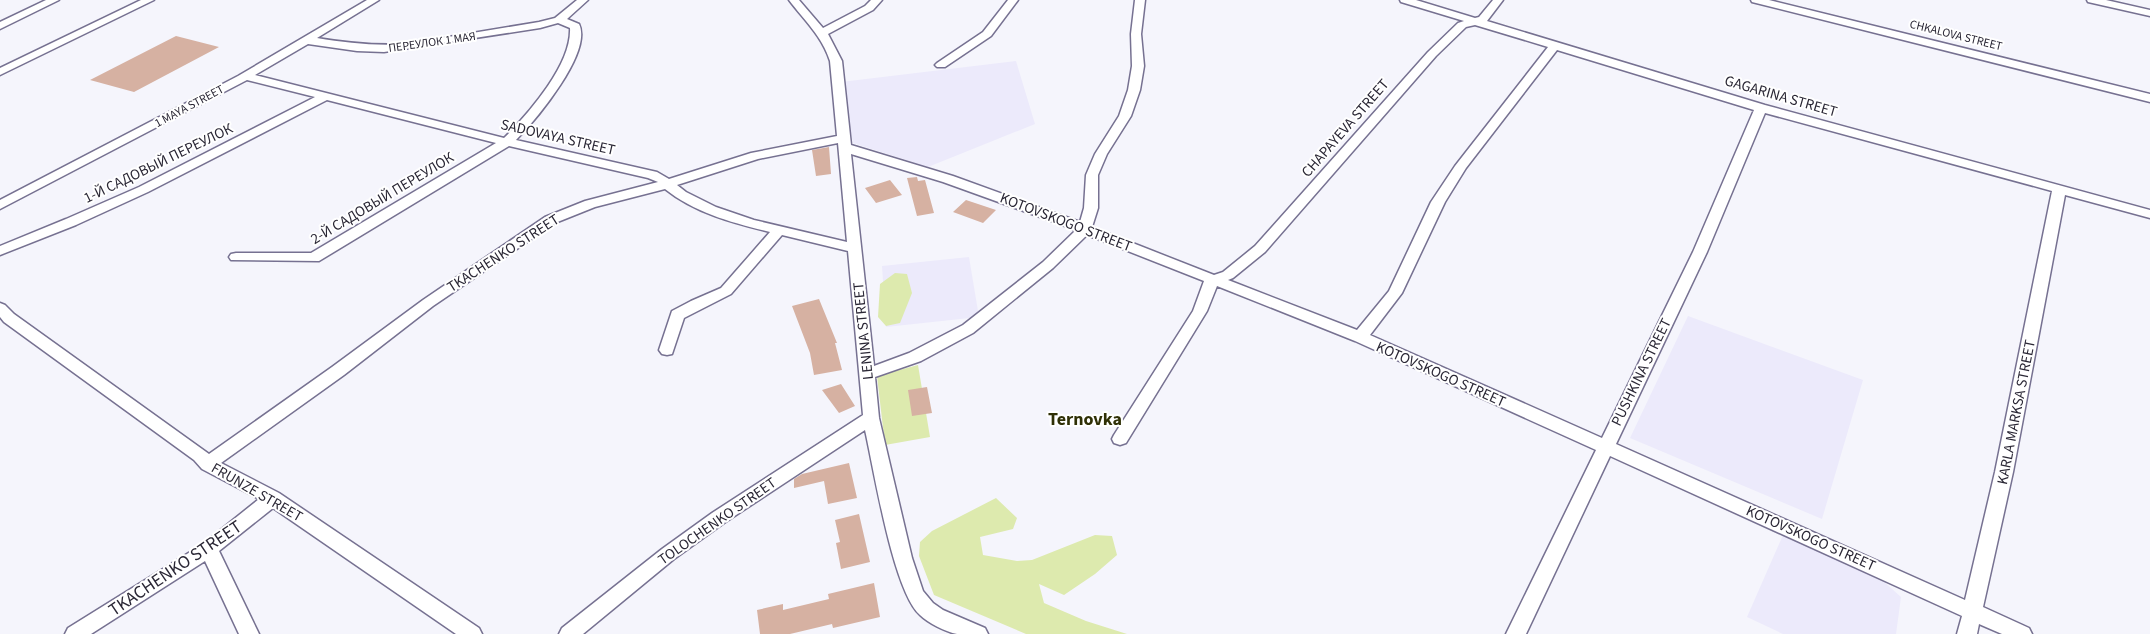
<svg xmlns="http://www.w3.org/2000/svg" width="2150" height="634" viewBox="0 0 2150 634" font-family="'Source Sans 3',sans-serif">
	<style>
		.built { fill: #eceafb }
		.green { fill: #ddeaae }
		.building { fill: #d6b1a2 }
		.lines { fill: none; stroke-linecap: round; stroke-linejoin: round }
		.minor-casing { stroke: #767191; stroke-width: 3 }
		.minor { fill: #fff; fill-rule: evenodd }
		.labels { text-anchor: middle; stroke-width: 4; stroke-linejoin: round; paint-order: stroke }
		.far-street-label { font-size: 12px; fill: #2a2735; stroke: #fff }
		.street-label { font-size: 15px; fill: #2a2735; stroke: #fff }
		.quarter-label { font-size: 18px; font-weight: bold; fill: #2f3006; stroke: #fff }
		.near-street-label { font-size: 18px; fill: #2a2735; stroke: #fff }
	</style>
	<rect width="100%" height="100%" fill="#f5f5fc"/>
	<path class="built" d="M1016,61L1035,124L928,167L853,143L841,82Z
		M969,257L979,317L886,327L882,266Z
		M1688,316L1863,380L1822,519L1630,438Z
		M1783,535L1882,580L1901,597L1896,634H1783L1747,617Z"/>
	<path class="green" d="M895,273L907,274L912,293L900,323L886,326L878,317L880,284Z
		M918,365L930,437L885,445L877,376Z
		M996,498L1017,518L1013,529L980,537L983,555L1017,561L1032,560L1095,535L1112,536L1117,555L1095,574L1064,595L1039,584L1044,603L1086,621L1127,634H1026L934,595L919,556L920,542L932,531Z"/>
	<path class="building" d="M176,36L219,47L134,92L90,80Z
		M829,147L831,174L816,176L812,150Z
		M917,177L918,181L925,180L934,213L917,216L907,178Z
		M890,180L902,195L876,203L865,188Z
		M966,200L996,210L983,223L953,212Z
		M819,299L837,343H835L842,370L814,375L810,353L792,306Z
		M841,384L855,406L839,413L822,390Z
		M927,387L932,413L912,416L908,390Z
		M849,463L857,498L828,504L824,481L794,488V479L802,474Z
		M859,514L870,562L841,569L836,543L840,542L835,520Z
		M874,583L880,617L833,628L832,624L790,634H760L757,610L783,604V610L829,599L828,594Z"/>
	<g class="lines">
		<g class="minor-casing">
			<path id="minor" d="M46,0H59L0,29V22Z
				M141,0H154L0,75V68Z
				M367,0H379L317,38C347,43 375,46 406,44L539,22L555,18L577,0H588L567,19L579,24C593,52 536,120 516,140L657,172L669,179L751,153L837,136L830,61C822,36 804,20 789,0H799L823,28L865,6L871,0H882L873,10L828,34L842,61L851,145L953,176L1080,222L1084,208L1086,175L1095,154L1119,116L1128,90L1132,66L1131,34L1135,0H1145L1141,34L1144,66L1140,90L1131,116L1107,154L1098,175V208L1092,227L1214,275L1223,272L1255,246L1428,52L1458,23L1464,21L1401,2L1400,0H1416L1475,18L1479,17L1493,0H1503L1487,21L1765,105L2150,210V218L2065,195L2013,472L1983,607L2029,628L2032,634H2002L1979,624L1977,634H1957L1962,616L1610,456L1526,634H1506L1596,450L1355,341L1217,286L1207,311L1126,443L1120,445L1114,443L1112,439L1114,435L1193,311L1204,281L1087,235L1053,268L973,333L921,361L875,377L879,418L912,558L923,591L933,603L943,610L985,628L988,634C978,634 966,634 957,634C946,632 928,623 920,615C893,591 874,469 865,430L724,523L674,559L583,634H559L562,628L662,549L712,513L863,415L848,251L782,235L731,294L684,318L672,354L667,355L662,354L659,350L672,311L691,301L721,288L770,232C733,223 695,213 665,189L595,207L555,223L433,306L344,375L221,463L279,493L479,628L482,634H456L273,508L219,551L259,634H239L205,561L91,634H65L68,628L203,544L259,499L202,469L194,460L4,322L0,317V303L5,305L14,314L209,454L332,367L423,300L545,217L585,201L658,182L648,178L509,146L319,261L231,260L229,257L231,254L236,253H311L496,143L327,100L148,192L76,225L0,255V246L66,219L139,187L315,97L247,80L0,209V200L238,76ZM558,23L570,28C572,64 529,113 504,138L255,75L308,44L357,51L384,52L540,28ZM1475,25L1548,47L1455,166L1431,202L1389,291L1357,330L1228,280L1233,278L1265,252L1436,56L1466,27ZM1557,50L1754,110L1693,252L1602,438L1370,335L1402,293L1445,202L1466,168ZM1765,113L2052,191L1995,472L1965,600L1616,444L1707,252ZM838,143L847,242L754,220L716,207L686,192L677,185L758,159ZM851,154L943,182L1076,230L1043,262L963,325L909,353L874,366Z
				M1008,0H1018L991,36L945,67H937L935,65L937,63L983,32Z
				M1751,0H1769L2150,94V102L1752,2Z
				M2087,0H2106L2150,10V16L2088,2Z"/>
		</g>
		<use href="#minor" class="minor"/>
	</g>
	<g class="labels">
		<g class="far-street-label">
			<text transform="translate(1956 35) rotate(14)" y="4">CHKALOVA STREET</text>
			<text transform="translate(432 42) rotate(-8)" y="4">ПЕРЕУЛОК 1 МАЯ</text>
			<text transform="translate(189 106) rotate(-28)" y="4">1 MAYA STREET</text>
		</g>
		<g class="street-label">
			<text transform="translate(1781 96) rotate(16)" y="5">GAGARINA STREET</text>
			<text transform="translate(1345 128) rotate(-49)" y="5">CHAPAYEVA STREET</text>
			<text transform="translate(558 137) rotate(13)" y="5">SADOVAYA STREET</text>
			<text transform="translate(158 163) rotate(-26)" y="5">1-Й САДОВЫЙ ПЕРЕУЛОК</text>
			<text transform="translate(382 198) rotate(-31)" y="5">2-Й САДОВЫЙ ПЕРЕУЛОК</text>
			<text transform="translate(1066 222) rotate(21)" y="5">KOTOVSKOGO STREET</text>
			<text transform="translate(503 253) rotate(-33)" y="5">TKACHENKO STREET</text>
			<text transform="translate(863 331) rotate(-96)" y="5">LENINA STREET</text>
			<text transform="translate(1641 372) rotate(-64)" y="5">PUSHKINA STREET</text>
			<text transform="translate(1441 374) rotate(24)" y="5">KOTOVSKOGO STREET</text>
			<text transform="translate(2016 412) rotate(-79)" y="5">KARLA MARKSA STREET</text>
			<text transform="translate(257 492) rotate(30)" y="5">FRUNZE STREET</text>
			<text transform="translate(717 521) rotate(-35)" y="5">TOLOCHENKO STREET</text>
			<text transform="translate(1811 538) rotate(24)" y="5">KOTOVSKOGO STREET</text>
		</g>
		<g class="quarter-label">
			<text x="1085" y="425">Ternovka</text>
		</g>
		<g class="near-street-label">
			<text transform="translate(175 568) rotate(-34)" y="6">TKACHENKO STREET</text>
		</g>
	</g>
</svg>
